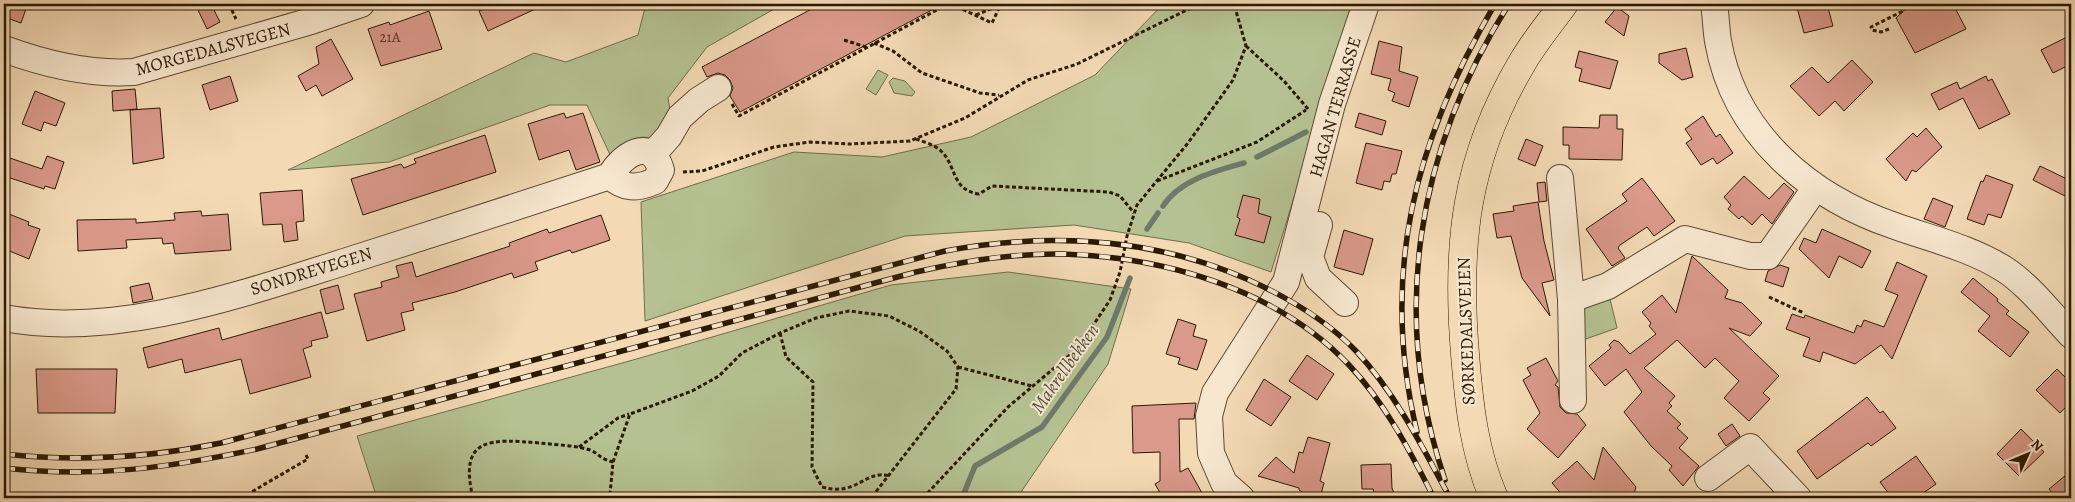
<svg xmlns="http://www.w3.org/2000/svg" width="2075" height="502" viewBox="0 0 2075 502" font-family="Alegreya,serif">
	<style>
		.green { fill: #b5c192; stroke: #706d4b }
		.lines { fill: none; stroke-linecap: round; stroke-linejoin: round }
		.stream { stroke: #6e7a6b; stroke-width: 5.5 }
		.building { fill: #da998a; stroke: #2b1904 }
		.minor-casing { stroke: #5d4930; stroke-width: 28 }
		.major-casing { stroke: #2b1904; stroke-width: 29 }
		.path { stroke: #2b1904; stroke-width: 3; stroke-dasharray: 4 2.5; stroke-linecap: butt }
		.minor { stroke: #f7e7cf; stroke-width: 26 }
		.major { stroke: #f3dab5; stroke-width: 28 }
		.rail-casing { stroke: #2b1904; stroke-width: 5.5 }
		.rail { stroke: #f7e7cf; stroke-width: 4; stroke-dasharray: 11; stroke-linecap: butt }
		.labels { text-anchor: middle; stroke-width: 4; stroke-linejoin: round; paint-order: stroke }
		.number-label { font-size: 15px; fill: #573926 }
		.street-label { font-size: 18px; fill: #2b1904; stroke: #f7e7cf }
		.water-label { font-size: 19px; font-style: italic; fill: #525140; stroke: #f7e7cf }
	</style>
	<rect width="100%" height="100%" fill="#f3dab5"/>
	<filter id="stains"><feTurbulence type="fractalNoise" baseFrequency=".004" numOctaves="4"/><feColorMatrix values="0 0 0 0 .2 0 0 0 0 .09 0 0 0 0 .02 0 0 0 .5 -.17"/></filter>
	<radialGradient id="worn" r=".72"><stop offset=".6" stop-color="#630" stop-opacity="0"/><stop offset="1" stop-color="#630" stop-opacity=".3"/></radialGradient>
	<path class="green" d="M652,4H783L707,47L668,98L676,145L612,159L587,105H550L389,162L288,170L534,53L566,62L638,35L645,8Z
		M1163,4H1351L1325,112L1309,149L1271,272L1189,243L1074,225L905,236L645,321L641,202L794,152L882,157L971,137L1095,75Z
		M878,70L888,75L876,95L866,89Z
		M893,78L905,81L915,92L912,96L894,93L889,82Z
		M1008,272L1131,289L1108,364L1017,498H377L357,436L633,360L891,285Z
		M1610,299L1617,328L1580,341V306Z"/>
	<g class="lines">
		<path class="stream" d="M1257,157L1306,132
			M1163,206C1180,180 1215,171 1244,163
			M1147,229L1158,213
			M962,498L975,466L1042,427L1107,337L1130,278"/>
	</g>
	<path class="building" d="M211,4L220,22L207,29L198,10Z
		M495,4H546L488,31L479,11Z
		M821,4H943L740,112L730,96L733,88L730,80L725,75L718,73L707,77L702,67Z
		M1796,4H1827L1833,26L1804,33Z
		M1911,4H1953L1966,29L1915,53L1896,18Z
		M27,6L21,23L4,17V7Z
		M1617,7L1629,16L1624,36L1605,22Z
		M429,11L442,49L381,66L368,29L389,22L390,25Z
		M2067,37L2071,46V64L2053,73L2041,50Z
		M331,39L353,79L322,96L316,85L306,91L298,76L319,64L316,47Z
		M1379,41L1402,47L1399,71L1418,77L1409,107L1392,101L1395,93L1388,90L1391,79L1371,74Z
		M1686,48L1693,77L1682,80L1659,63V54Z
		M1579,51L1618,61L1610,89L1579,81L1582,69L1575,67Z
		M1852,60L1873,82L1844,111L1835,101L1819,116L1790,86L1812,67L1828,83Z
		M230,76L238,101L210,110L202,85Z
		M1986,76L1988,81L1992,79L2010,114L1979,129L1963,98L1939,110L1931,94L1957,82L1960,89Z
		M135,89L137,109L113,111L112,91Z
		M35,91L65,103L56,126L44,122L41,131L22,124Z
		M160,108L164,158L133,164L130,110Z
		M564,113L566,118L583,113L600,162L576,170L569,150L539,160L528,124Z
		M1359,113L1386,121L1382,135L1355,127Z
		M1600,115H1617V129H1623L1622,160L1569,159V145H1563V127L1599,128Z
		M1703,116L1716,137L1720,134L1733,153L1717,164L1713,158L1701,165L1686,143L1692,139L1685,129Z
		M1926,128L1942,147L1916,172L1912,170L1906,181L1886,159L1913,133L1917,137Z
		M485,135L496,172L363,215L351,179L401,164L404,168L416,163L414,159Z
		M1526,139L1543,146L1535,166L1518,159Z
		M1366,143L1402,151L1396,174H1392L1390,182L1384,181L1382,190L1356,183Z
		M4,156L42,169L47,156L64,162L55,189L45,186L44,189L4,176Z
		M2040,166L2071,181V199L2033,180Z
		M1986,175L2013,185L2001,218L1988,214L1984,225L1967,219L1981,181L1983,182Z
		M1744,176L1769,199L1784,183L1794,192L1772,224L1762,214L1752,225L1742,216L1739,219L1728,209L1731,205L1724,197Z
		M1642,178L1675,221L1654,236L1647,227L1620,245L1618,248L1625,258L1612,266L1586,229L1627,201L1622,194Z
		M1545,182L1547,201L1539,202L1537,183Z
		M302,190L304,221L296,222L298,240L284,242L282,224L263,225L260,193Z
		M1243,195L1260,199L1258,213L1271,217L1264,243L1235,235L1240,219L1237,217Z
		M1933,198L1953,206L1945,227L1924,219Z
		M1538,202L1544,241L1554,280L1542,283L1550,316L1522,278L1511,236L1497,238L1493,214L1514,211L1513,206Z
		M201,211L202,216L228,214L231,250L175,254L173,243L163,244L162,238L126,240L127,248L78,251L77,220L136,219V223L175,220L174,213Z
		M4,212L29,222L28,225L40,229L29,259L7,250L9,245L4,242Z
		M601,215L610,240L572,253L570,250L535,262L538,270L514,278L512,273L455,292L412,303L414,310L401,313L405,330L367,341L354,294L382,287L381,282L399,277L396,266L412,262L416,277L510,246L509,243L547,229L549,233Z
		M1822,229L1871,251L1862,268L1839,256L1829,278L1799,249L1804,238L1816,243Z
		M1344,230L1373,239L1363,275L1334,267Z
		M1692,256L1728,290L1725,298L1742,303L1762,323L1750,336L1729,328L1779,376L1763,393L1770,399L1749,421L1724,398L1739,381L1715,358L1705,368L1677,340L1644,368L1675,396L1669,403L1672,406L1667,411L1681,424L1677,428L1688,438L1679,448L1699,466L1683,486L1669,470L1672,466L1651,446L1624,412L1642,392L1626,369L1605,386L1589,366L1611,348L1609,345L1614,340L1619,342L1630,354L1656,334L1649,326L1651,323L1642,312L1662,295L1676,313Z
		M1897,262L1927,276L1892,359L1881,345L1855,364L1823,352L1820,362L1803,356L1810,338L1786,329L1792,314L1804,318L1805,315L1854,333L1857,325L1861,327L1864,320L1884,327L1898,295L1885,290Z
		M1780,265L1789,268L1783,287L1765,281L1768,271Z
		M1973,278L1998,299L1997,301L2009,311L2006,314L2029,332L2010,357L1978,331L1990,316L1961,292Z
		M149,283L153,299L133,303L130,287Z
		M338,285L344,309L326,314L320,290Z
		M321,312L328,337L311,341L312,346L303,349L311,377L250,394L241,359L185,373L182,359L148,368L143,348L219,328L222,340Z
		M1178,319L1196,325L1193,336L1207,340L1197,370L1178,364L1180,358L1166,354Z
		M1307,355L1334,374L1317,400L1289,381Z
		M1546,358L1558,381L1555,385L1558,387L1560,407L1566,413L1577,414L1586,425L1558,458L1527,429L1540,413L1523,380L1531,375L1527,368Z
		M36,369H117L115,413H38Z
		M2057,369L2071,383V402L2060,413L2036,390Z
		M1264,379L1291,397L1271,426L1246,410Z
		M1867,397L1880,413L1883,411L1896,428L1871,446L1868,443L1817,479L1797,451Z
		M1196,403L1194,419H1179L1180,472L1188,468L1202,493L1194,498H1163L1155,484L1160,481V452L1133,453L1132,406Z
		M1732,424L1740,436L1726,446L1718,434Z
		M2021,429L2044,452L2019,476L1997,454Z
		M1308,437L1330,443L1320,481L1324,483L1320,498L1305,494L1299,490V488L1258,476L1276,457L1294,473L1299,452L1303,453Z
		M1603,447L1636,487L1633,498H1565L1552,483L1577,461L1594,480Z
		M1916,456L1936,484L1916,498H1892L1880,482Z
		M1391,464L1392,488L1396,498H1376L1373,489H1362L1361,465Z
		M2071,471V498H2056L2049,489Z"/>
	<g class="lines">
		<g class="minor-casing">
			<path id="minor" d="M1714,4C1716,16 1716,29 1718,41C1734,134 1809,197 1895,226C1931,239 1971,248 2004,269C2029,285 2050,313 2071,335
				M4,49C45,64 89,75 134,72L311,21L361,4
				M653,154L669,136L680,117L699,100L718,88
				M1560,178L1571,299L1573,400
				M1319,225L1310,257L1318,278L1345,303
				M1571,299L1608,286L1685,239L1750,256H1768L1816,187
				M4,318C115,339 239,295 344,262C433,234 521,205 610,176C622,155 651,135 661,170L655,181C637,189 624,189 610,176
				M1708,478L1750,447L1798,498
				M1241,498L1224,483L1211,453L1209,416L1215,393L1286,282L1332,104L1366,4"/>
		</g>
		<g class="major-casing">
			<path id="major" d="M1494,498C1474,452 1469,404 1465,354C1456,245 1465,159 1522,63C1534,42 1550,23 1564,4"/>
		</g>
		<path class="path" d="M229,4L236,19
			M951,4L992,23L1001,4
			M976,15L1000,5
			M1889,29L1881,32L1872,30L1871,27L1903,11
			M844,40L866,47
			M874,43L893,51L922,73L980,93L999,95
			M1246,46L1284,81L1308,109
			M732,104L739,116L948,4
			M916,139C924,142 935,145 941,151C957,166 951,190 979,194L992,186L1109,192L1120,196L1134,213
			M683,172L702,171L774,147L810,142L850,144L910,141L965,118L1028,80L1077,64L1199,4
			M1157,181L1257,142L1306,110
			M1769,297L1804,313
			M780,333L786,357L813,382L812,467L822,487C858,497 864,469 890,476
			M958,367L1032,386
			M579,447L618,418L629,414
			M613,462L630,414L692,391L719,376L742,353L780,333L816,318L849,311L889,316L919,331L947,351L958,367L956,389L871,498
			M929,493L943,498
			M241,498L308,459L305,453
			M473,498C458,436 491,439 540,443C556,445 574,445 590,450C598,453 600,459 613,462L610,494L608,498
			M923,498L1008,407L1078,348L1110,300L1120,272L1127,236L1137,205L1188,143L1233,80L1246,46L1234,4"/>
		<use href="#minor" class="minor"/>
		<use href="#major" class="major"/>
		<g class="rail-casing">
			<path id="rail" d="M1417,432C1379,274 1415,140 1495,4
				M4,454C77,462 148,458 221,443L945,251C1049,232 1152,237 1249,280C1289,298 1326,320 1356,351C1396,394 1423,448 1450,498
				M4,468C95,478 168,468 257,449L916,272C964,261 1013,253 1063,254C1164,257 1277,289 1349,365C1385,403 1410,451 1434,498
				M1445,480C1389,315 1417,149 1509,4"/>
		</g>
		<use href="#rail" class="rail"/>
	</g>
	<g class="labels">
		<g class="number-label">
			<text x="390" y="42">21A</text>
		</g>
		<g class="street-label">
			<text transform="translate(213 49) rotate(-15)" y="6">MORGEDALSVEGEN</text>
			<text transform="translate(1335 107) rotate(-74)" y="6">HAGAN TERRASSE</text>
			<text transform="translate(311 271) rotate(-17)" y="6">SONDREVEGEN</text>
			<text transform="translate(1466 331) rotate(-92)" y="6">SØRKEDALSVEIEN</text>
		</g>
		<g class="water-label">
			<text transform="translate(1064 368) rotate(-55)" y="7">Makrellbekken</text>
		</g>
	</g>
	<rect width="2075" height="502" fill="none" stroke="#f3dab5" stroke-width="20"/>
	<rect x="5" y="5" width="2065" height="492" fill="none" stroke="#2b1904" stroke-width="2.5"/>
	<rect x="10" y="10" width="2055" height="482" fill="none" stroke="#2b1904"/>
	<g transform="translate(2028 454) rotate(46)" stroke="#f7e7cf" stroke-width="4" paint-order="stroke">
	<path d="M0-4L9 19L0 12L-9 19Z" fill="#2b1904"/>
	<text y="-8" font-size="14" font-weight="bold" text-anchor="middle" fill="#2b1904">N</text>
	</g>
	<rect width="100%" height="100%" filter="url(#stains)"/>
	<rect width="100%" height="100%" fill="url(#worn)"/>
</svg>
